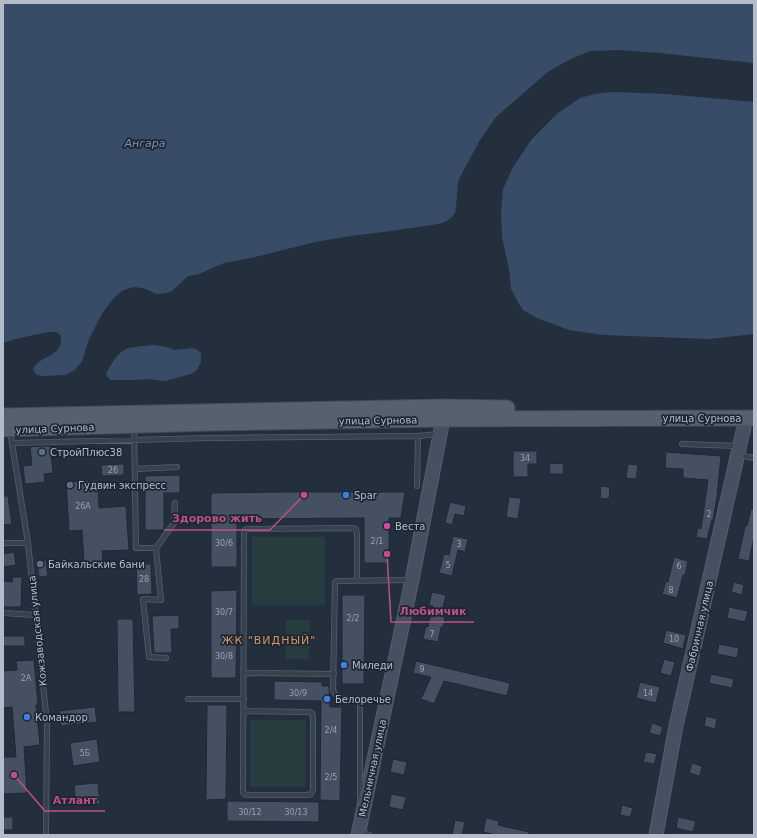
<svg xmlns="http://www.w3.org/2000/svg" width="757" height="838" viewBox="0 0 757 838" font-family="'DejaVu Sans',sans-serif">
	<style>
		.green { fill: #263c3f }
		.water { fill: #394c67 }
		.building { fill: #455162; stroke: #1f2835 }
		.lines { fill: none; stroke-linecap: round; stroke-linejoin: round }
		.lane-casing { stroke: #565f6c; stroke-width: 6 }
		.secondary-casing { stroke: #565f6c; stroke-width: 15 }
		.primary-casing { stroke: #414a57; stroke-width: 17 }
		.lane { stroke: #38414e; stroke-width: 4.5 }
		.secondary { stroke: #465061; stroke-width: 13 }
		.primary { stroke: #56606e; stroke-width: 15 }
		.service-dot { fill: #5c6f8a; stroke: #1d2633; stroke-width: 1.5 }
		.shop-dot { fill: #3f7fe0; stroke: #1d2633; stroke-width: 1.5 }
		.hotel-dot { fill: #d1479c; stroke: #1d2633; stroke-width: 1.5 }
		.labels { text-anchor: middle; stroke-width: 3.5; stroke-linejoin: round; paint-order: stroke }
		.number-label { font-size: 8px; fill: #98a1af }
		.street-label { font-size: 10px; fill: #b4bcc9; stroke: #1d2633 }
		.poi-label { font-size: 10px; fill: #b4bcc9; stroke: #1d2633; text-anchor: start }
		.water-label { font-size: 11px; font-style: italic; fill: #7c92b1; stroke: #1d2633 }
		.neighbourhood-label { font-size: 11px; letter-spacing: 1px; fill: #d59563; stroke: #1d2633 }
		.leader { fill: none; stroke: #bd5182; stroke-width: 1.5 }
		.callout-dot { fill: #bd5182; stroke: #1d2633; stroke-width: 1.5 }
		.callout-label { font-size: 11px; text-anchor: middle; font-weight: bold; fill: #bd5182; stroke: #1d2633; stroke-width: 3.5; stroke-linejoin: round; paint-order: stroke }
	</style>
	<rect width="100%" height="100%" fill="#242f3e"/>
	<path class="green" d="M252,537H325V605H252Z
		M286,620H310L309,659H286Z
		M250,720H306L305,787H250Z"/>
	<path class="water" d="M3,3H754V63L659,53L618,50L590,51L569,60L549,71L496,117L480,140L460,177L458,183L456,206L455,213L452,217L445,222L438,224L391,231L351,236L315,242L251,258L224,263L199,274L188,276L172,291L166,293L157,294L143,288L133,287L122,291L114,298L103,312L89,339L82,361L75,370L65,375L43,376L37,375L35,373L33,369C39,356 60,357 61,341C61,338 61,335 58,333C55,331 53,332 49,332C33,335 18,338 3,343Z
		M613,92L666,94L754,102V334L709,339L604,335L569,330L537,318L523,310L519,304L511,289L509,269L502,237L501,212L503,189L512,169L531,140L557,114L580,98L595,94Z
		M155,345L166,347L174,350L194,348L201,353V362L197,370L191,374L180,377L165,381L148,379L134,380H110L106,374C110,366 117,353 126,349C135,346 146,346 155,345Z"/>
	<path class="building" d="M41,446H50L53,473L44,474L45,482L25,484L23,466L32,465L30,447Z
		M513,451H537V464H528V477H513Z
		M666,452L721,456L717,497L713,520H712L707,539L696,537L698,528L701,529L708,480L683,478V469L665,468Z
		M563,463L564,474H550L549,464Z
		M124,464V475L102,476L101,465Z
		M628,464L638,465L636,479L626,478Z
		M180,475V493H164V530H145V476Z
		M98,480L99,508L126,506L129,550L102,551L103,562L84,563L82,530L69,531L66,482Z
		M601,486L610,487L609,499L600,498Z
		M281,492H405L401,518H389V563H364V518L237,519V567H211V493Z
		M3,496H8L12,524L3,525Z
		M509,497L521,498L518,519L506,517Z
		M450,502L466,506L464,516L455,514L452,525L445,523Z
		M751,509H754V537L749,561L738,559L745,526H747Z
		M453,536L468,539L465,552L458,550L452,576L439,573L444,554L449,555Z
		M14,552L16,565L3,567V554Z
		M674,557L688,561L685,575H683L677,598L662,594L666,581L668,582Z
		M46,560L48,576L39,577L37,561Z
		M136,564H151L152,594L137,595Z
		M13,577H22L21,607H3V581L12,582Z
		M734,582L744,585L742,595L731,592Z
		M237,590L236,678H211V591Z
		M432,592L446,595L441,616L445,617L443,628L441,627L438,642L423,639L426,626L428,627L433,606L429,605Z
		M342,595H365L364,684H342Z
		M729,607L748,611L745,622L727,618Z
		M179,615V629H171L172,653H154L152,616Z
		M117,619H133L135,712H118Z
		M666,630L686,635L683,649L663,643Z
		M3,636H25V646H3Z
		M719,644L739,648L737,658L717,654Z
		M664,659L675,662L671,676L660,673Z
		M34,660L38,705H36L40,745L24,747L27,793L3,794V757H16L12,707L3,708V671L17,670L16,661Z
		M416,661L510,683L507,696L444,681L434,704L421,699L431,677L413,673Z
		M711,674L734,679L732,688L709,683Z
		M274,681L322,682V686H329L330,707H342L340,801L320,800L321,701L274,700Z
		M640,682L660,687L656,703L636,698Z
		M207,705H227L226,799L206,800Z
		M95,707L97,722L61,726L59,711Z
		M706,716L717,719L715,729L704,726Z
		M652,723L663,727L660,736L649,733Z
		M97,739L100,762L73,766L70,743Z
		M646,752L657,754L654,764L643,762Z
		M393,759L407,762L404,775L390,772Z
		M692,763L702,766L700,776L689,773Z
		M98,783L100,804L76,806L74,785Z
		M391,794L406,797L403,810L389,807Z
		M227,801L319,802V822L227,821Z
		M622,805L633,808L630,817L620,815Z
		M3,817H13V830H3Z
		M678,817L696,821L693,832L676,828Z
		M486,818L499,821L498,825L529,832L528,835H496L483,832Z
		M455,820L465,822L462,835H452Z"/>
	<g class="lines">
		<g class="lane-casing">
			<path id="lane" d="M134,427L136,548H156L161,600L143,599L149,657L166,658
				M10,431L28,543L47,723L46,835
				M12,443L211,438L418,436
				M682,444L738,446
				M739,455L754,458
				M135,469L177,467
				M417,486L418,436L439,434
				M3,543H28
				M156,548L174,523L175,503
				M3,613L35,615
				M244,673L334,674
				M188,699H244
				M385,699H343C338,698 335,695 333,690L335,582L337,581L410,580
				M244,711L308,712L312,713L313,717V790L311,794L307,795H248L244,794L243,792L244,534L245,530L247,529L351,528L356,529L357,534V580
				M360,801V699
				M360,832L370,835"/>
		</g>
		<g class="secondary-casing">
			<path id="secondary" d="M358,835L412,580L443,419
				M656,835L676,726L746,418"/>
		</g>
		<g class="primary-casing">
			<path id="primary" d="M3,416L442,407L507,408
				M3,429L211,423L443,419L754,418"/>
		</g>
		<use href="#lane" class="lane"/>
		<use href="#secondary" class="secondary"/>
		<use href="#primary" class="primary"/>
	</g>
	<g class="service-dot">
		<circle cx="42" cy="452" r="4"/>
		<circle cx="70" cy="485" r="4"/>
		<circle cx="40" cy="564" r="4"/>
	</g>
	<g class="shop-dot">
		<circle cx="346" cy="495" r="4"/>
		<circle cx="344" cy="665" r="4"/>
		<circle cx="327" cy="699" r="4"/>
		<circle cx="27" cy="717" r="4"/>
	</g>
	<circle class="hotel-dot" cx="387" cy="526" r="4"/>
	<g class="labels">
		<g class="number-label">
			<text x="525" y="461">34</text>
			<text x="113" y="473">26</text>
			<text x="83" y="509">26А</text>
			<text x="709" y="517">2</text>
			<text x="377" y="544">2/1</text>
			<text x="224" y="546">30/6</text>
			<text x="459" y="547">3</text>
			<text x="448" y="568">5</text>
			<text x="679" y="569">6</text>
			<text x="144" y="582">28</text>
			<text x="671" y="593">8</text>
			<text x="224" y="615">30/7</text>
			<text x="353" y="621">2/2</text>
			<text x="432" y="637">7</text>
			<text x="674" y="642">10</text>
			<text x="224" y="659">30/8</text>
			<text x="422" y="672">9</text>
			<text x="26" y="681">2А</text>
			<text x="298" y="696">30/9</text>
			<text x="648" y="696">14</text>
			<text x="331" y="733">2/4</text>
			<text x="85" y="756">5Б</text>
			<text x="331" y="780">2/5</text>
			<text x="250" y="815">30/12</text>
			<text x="296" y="815">30/13</text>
		</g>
		<g class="street-label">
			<text x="702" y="422">улица Сурнова</text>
			<text transform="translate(378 420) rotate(-1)" y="4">улица Сурнова</text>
			<text transform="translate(55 428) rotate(-2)" y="4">улица Сурнова</text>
			<text transform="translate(699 626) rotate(-77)" y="4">Фабричная улица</text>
			<text transform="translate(37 631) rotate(-96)" y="4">Кожзаводская улица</text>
			<text transform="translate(372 768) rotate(-78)" y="4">Мельничная улица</text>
		</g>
		<g class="poi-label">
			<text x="50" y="456">СтройПлюс38</text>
			<text x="78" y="489">Гудвин экспресс</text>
			<text x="354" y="499">Spar</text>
			<text x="395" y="530">Веста</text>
			<text x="48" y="568">Байкальские бани</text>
			<text x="352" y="669">Миледи</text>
			<text x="335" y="703">Белоречье</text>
			<text x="35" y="721">Командор</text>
		</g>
		<g class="water-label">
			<text x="145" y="147">Ангара</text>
		</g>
		<g class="neighbourhood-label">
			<text x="269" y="644">ЖК "ВИДНЫЙ"</text>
		</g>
	</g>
	<path class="leader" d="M304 495L270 530H164M387 554L391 622H474M14 775L45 811H105"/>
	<g class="callout-dot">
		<circle cx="304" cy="495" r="4"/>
		<circle cx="387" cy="554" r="4"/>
		<circle cx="14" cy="775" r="4"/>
	</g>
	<g class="callout-label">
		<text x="217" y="522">Здорово жить</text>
		<text x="433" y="615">Любимчик</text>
		<text x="75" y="804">Атлант</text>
	</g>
	<rect width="757" height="838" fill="none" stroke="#b4bcc9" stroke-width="8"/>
</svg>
